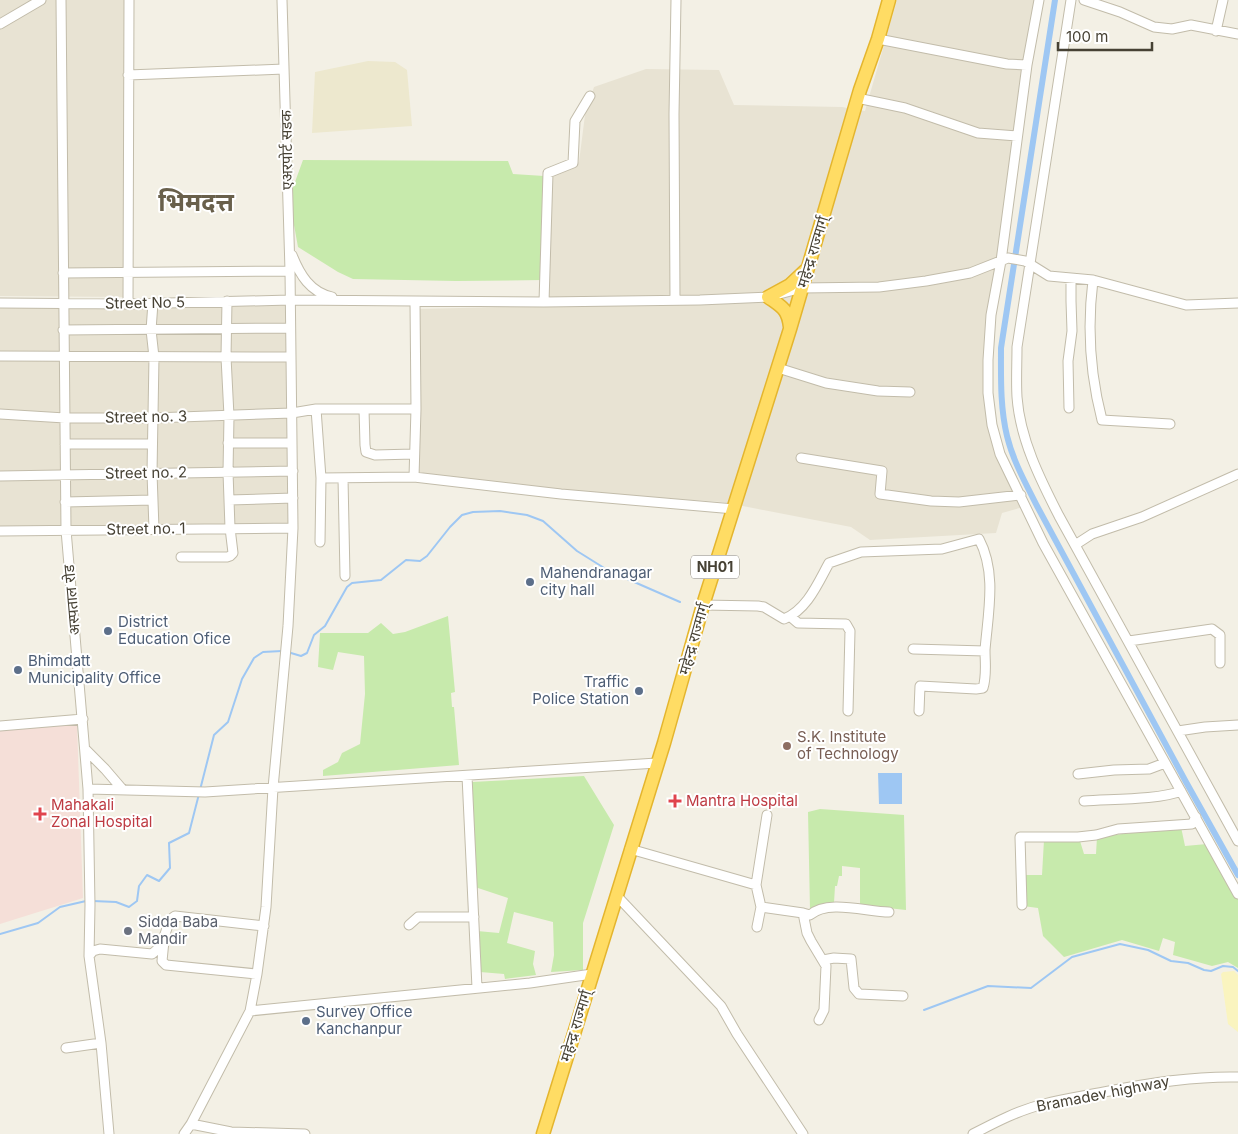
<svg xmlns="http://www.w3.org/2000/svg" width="1238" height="1134" viewBox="0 0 1238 1134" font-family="Inter,'Noto Sans Devanagari',sans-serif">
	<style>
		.residential { fill: #e8e3d3 }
		.education { fill: #ede8ce }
		.medical { fill: #f5dfd8 }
		.green { fill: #c7eaac }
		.sand { fill: #faf4bf }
		.water { fill: #9ec7f3 }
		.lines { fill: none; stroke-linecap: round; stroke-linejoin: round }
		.stream { stroke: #9ec7f3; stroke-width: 2 }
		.canal { stroke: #9ec7f3; stroke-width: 6 }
		.minor-casing { stroke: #c2bcaa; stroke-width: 11 }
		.highway-casing { stroke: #e4b52e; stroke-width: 15 }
		.minor { stroke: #fff; stroke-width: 9 }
		.highway { stroke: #ffdc64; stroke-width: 12 }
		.service-dot { fill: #5c6f8a; stroke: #fff; stroke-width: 2 }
		.education-dot { fill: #8d6e63; stroke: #fff; stroke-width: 2 }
		.health-dot { fill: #e0444e; stroke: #fff; stroke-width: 2 }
		.worship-dot { fill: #6b7280; stroke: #fff; stroke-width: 2 }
		.labels { text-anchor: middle; stroke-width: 4; stroke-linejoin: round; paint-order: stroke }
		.shield { fill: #fff; stroke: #7e7a71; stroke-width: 1 }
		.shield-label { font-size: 14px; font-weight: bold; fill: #464134 }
		.street-label { font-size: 15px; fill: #464134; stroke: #fff }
		.service-label { font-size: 15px; fill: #4e5e75; stroke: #fff; text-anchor: start }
		.education-label { font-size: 15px; fill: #785e54; stroke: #fff; text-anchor: start }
		.health-label { font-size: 15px; fill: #be3a42; stroke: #fff; text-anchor: start }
		.worship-label { font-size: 15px; fill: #5b616d; stroke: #fff; text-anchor: start }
		.town-label { font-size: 25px; font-weight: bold; fill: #69604b; stroke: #fff }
	</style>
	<rect width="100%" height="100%" fill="#f3f0e5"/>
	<path class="residential" d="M0,0H39L0,25Z
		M45,0H126V297L0,296V28Z
		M897,0H1035L990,306L992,435L1023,507L1002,513L996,533L870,540L851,527L722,502L416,482L419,309L546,306L552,177L579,162L585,115L594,87L646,69L719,70L734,105L842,107L865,111Z
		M286,302L290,523L0,528V303Z"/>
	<path class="education" d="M368,61L395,62L407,70L412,126L312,133L315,72Z"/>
	<path class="medical" d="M77,724L83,898L0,924V731Z"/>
	<path class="green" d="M303,160L508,161L513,174L544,176L543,280L456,281L353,279L338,272L298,247L290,203L291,193Z
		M448,616L455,692L451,693L452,707H454L459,765L323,776V770L338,762L342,753L360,744L365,694L364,656L338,652L333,670L318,667L320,633H368L381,623L393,634L405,632Z
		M584,776L614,825L583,923V970L551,972L554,955L553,922L514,912L507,943L535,951L533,964L536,975L505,979L504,974L480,972L477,931L499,933L508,898L475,887L472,782Z
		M820,809L904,815L906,910L860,905V868L842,866V876H839L837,886H835L834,903L810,910L808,812Z
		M1181,827L1185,846L1207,844L1238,898V968L1228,962L1212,966L1173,955L1175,942L1163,938L1159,951L1122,940L1064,957L1043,936L1038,908L1023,906V875H1042L1044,840L1080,841L1084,854H1096L1097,837Z"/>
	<path class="sand" d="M1234,971L1238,975V1032L1228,1024L1221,974L1223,972Z"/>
	<path class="water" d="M878,773H902V804H879Z"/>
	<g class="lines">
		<path class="stream" d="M291,653L301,656L307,653L314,635L325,626L347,587L352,583L381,580L406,560L420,561L427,556L450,527L462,515L473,512L500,511L527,515L543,521L577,551L609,571L680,602
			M200,790L214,735L228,722L242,679L254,658L263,652L282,651
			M93,901L116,902L129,907L137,901L139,886L147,875L159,881L170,868L169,843L189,833L199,794
			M0,934L38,923L60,907L86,901
			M924,1010L988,986L1031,988L1072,957L1120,944L1148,950L1171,961L1188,963L1204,970L1211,971L1223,966L1233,967L1238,971"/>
		<path class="canal" d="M1055,0L1001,348C1001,377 1000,407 1007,436C1013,461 1026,484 1037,506L1186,782L1238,875"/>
		<g class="minor-casing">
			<path id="minor" d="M61,0L66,530L88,789L90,905L89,956L101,1043L109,1134
				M1039,0L1027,65L1001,261L991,315L988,360V393L992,425L1000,454L1043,543L1238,894
				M1071,0L1017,347C1017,363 1016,380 1017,397C1020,439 1040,479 1059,516L1238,841
				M1084,0L1120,12L1154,27L1172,29L1191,25L1238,34
				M0,24L41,0
				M1216,31L1223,0
				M878,39L1007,64L1027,65
				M128,75L284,69
				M857,98L905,108L978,133L1017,136
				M292,255C300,275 310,292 332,297
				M63,273L290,271
				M1093,280C1087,328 1090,374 1102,420L1170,424
				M675,300L674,114L676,0
				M415,302L416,409L414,477L561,494L734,509
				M544,302L548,173L573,163L575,121L590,96
				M0,303L128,304L290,300L544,302L700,300L768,297L802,288L879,287L926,281L970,273L1008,258L1025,261L1049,276L1093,280L1186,305L1238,303
				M153,303L151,330L154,357L152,473L154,529
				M128,304L129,0
				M63,330L290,328
				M0,356L290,357
				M778,368L826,383L878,391L910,392
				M1069,408L1068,361L1072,331L1071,301V278
				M316,409L321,478L414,477
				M364,409L365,445L366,452L375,455L414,454
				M0,414L65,418H153L292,413L316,409H416
				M228,443H292
				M65,444H152
				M801,458L882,471L880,494L931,501L959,502L1021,495
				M0,476L293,471
				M343,478L345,576
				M229,500L293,498
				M65,502L153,500
				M0,531L293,528
				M320,542L321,478
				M1075,545L1092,534L1142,517L1238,474
				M181,557H227L230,556L233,553L230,528L228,472L229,416L226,357L227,301
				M703,605L758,606L764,607L784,619C807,610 818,583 829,563L861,552L942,549L979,539C997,573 988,613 985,650C985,663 987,675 983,688L976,689L920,686L919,711
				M791,617L798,623L846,624L850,631L848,711
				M1129,641L1212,629L1220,635V663
				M913,649L985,651
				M0,726L83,719
				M1178,731L1205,727L1238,725
				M85,749L105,769L123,790
				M1078,774L1114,770L1149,769L1165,763
				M467,776L477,988
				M88,789L205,792L657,763
				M1084,801C1109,799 1160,800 1181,791
				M630,849L756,885
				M617,896L721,1006L737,1034L803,1134
				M1022,905L1020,837H1078L1096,835L1118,829L1192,824L1196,817
				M761,907L803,913L807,933L811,941L826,966L824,1010L819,1020
				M803,913L810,915C828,899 867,912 889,912
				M409,925L418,917H474
				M757,927L761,907L756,885L767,815
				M164,941L162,961L166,965L257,974
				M89,956L93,951L100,949L152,954C168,943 164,922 175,916L264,926
				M823,960L834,958L851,959L854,988L859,994L903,996
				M250,1011L530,983L592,974
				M66,1048L101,1043
				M191,1124L231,1132L305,1134
				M184,1134L191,1124L250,1011L257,974L266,907L273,788L288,626L293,528L290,271L282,0
				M973,1134C996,1122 1019,1110 1044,1104C1064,1099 1084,1096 1104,1092C1149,1083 1193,1076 1238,1077"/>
		</g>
		<g class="highway-casing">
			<path id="highway" d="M790,327C788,309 782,307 768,297L790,285L806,270
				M543,1134L664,743L703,605L790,329L860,90L878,39L889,0"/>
		</g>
		<use href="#minor" class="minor"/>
		<use href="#highway" class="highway"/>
	</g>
	<g class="service-dot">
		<circle cx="530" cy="582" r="5"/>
		<circle cx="108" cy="631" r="5"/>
		<circle cx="18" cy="670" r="5"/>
		<circle cx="639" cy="691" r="5"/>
		<circle cx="306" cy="1021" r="5"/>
	</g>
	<circle class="education-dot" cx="787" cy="746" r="5"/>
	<g class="health-dot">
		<path d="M672.5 793.5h5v5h5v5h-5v5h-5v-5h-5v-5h5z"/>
		<path d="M37.5 806.5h5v5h5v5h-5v5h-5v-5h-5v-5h5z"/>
	</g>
	<circle class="worship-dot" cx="128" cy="931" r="5"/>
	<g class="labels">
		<rect class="shield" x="691" y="555.5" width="48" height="23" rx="4"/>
		<g class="shield-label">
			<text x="715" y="572">NH01</text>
		</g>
		<g class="street-label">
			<text transform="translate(287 150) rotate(-91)" y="5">एअरपोर्ट सडक</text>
			<text transform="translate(813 252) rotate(-73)" y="5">महेन्द्र राज्मार्ग्</text>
			<text transform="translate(145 303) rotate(-1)" y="5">Street No 5</text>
			<text transform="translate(146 417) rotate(-1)" y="5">Street no. 3</text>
			<text transform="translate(146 473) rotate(-1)" y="5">Street no. 2</text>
			<text transform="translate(146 529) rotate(-1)" y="5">Street no. 1</text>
			<text transform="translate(72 600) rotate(-95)" y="5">अस्पताल रोड</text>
			<text transform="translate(694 639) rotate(-74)" y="5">महेन्द्र राज्मार्ग्</text>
			<text transform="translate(576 1026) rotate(-73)" y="5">महेन्द्र राज्मार्ग्</text>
			<text transform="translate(1103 1094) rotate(-11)" y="5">Bramadev highway</text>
		</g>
		<g class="service-label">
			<text x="540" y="578">Mahendranagar<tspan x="540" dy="17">city hall</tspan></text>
			<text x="118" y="627">District<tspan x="118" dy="17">Education Ofice</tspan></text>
			<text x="28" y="666">Bhimdatt<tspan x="28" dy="17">Municipality Office</tspan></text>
			<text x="629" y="687" text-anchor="end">Traffic<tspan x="629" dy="17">Police Station</tspan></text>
			<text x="316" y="1017">Survey Office<tspan x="316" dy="17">Kanchanpur</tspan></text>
		</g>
		<g class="education-label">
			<text x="797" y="742">S.K. Institute<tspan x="797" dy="17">of Technology</tspan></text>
		</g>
		<g class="health-label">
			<text x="686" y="806">Mantra Hospital</text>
			<text x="51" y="810">Mahakali<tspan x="51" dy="17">Zonal Hospital</tspan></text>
		</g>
		<g class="worship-label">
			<text x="138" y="927">Sidda Baba<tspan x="138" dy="17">Mandir</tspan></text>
		</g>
		<g class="town-label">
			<text x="196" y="211">भिमदत्त</text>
		</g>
	</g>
	<path d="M1058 42v8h94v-8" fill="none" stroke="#464134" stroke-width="2.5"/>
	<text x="1066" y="42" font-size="15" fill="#464134" stroke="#ffffff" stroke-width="4" paint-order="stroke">100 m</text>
</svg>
